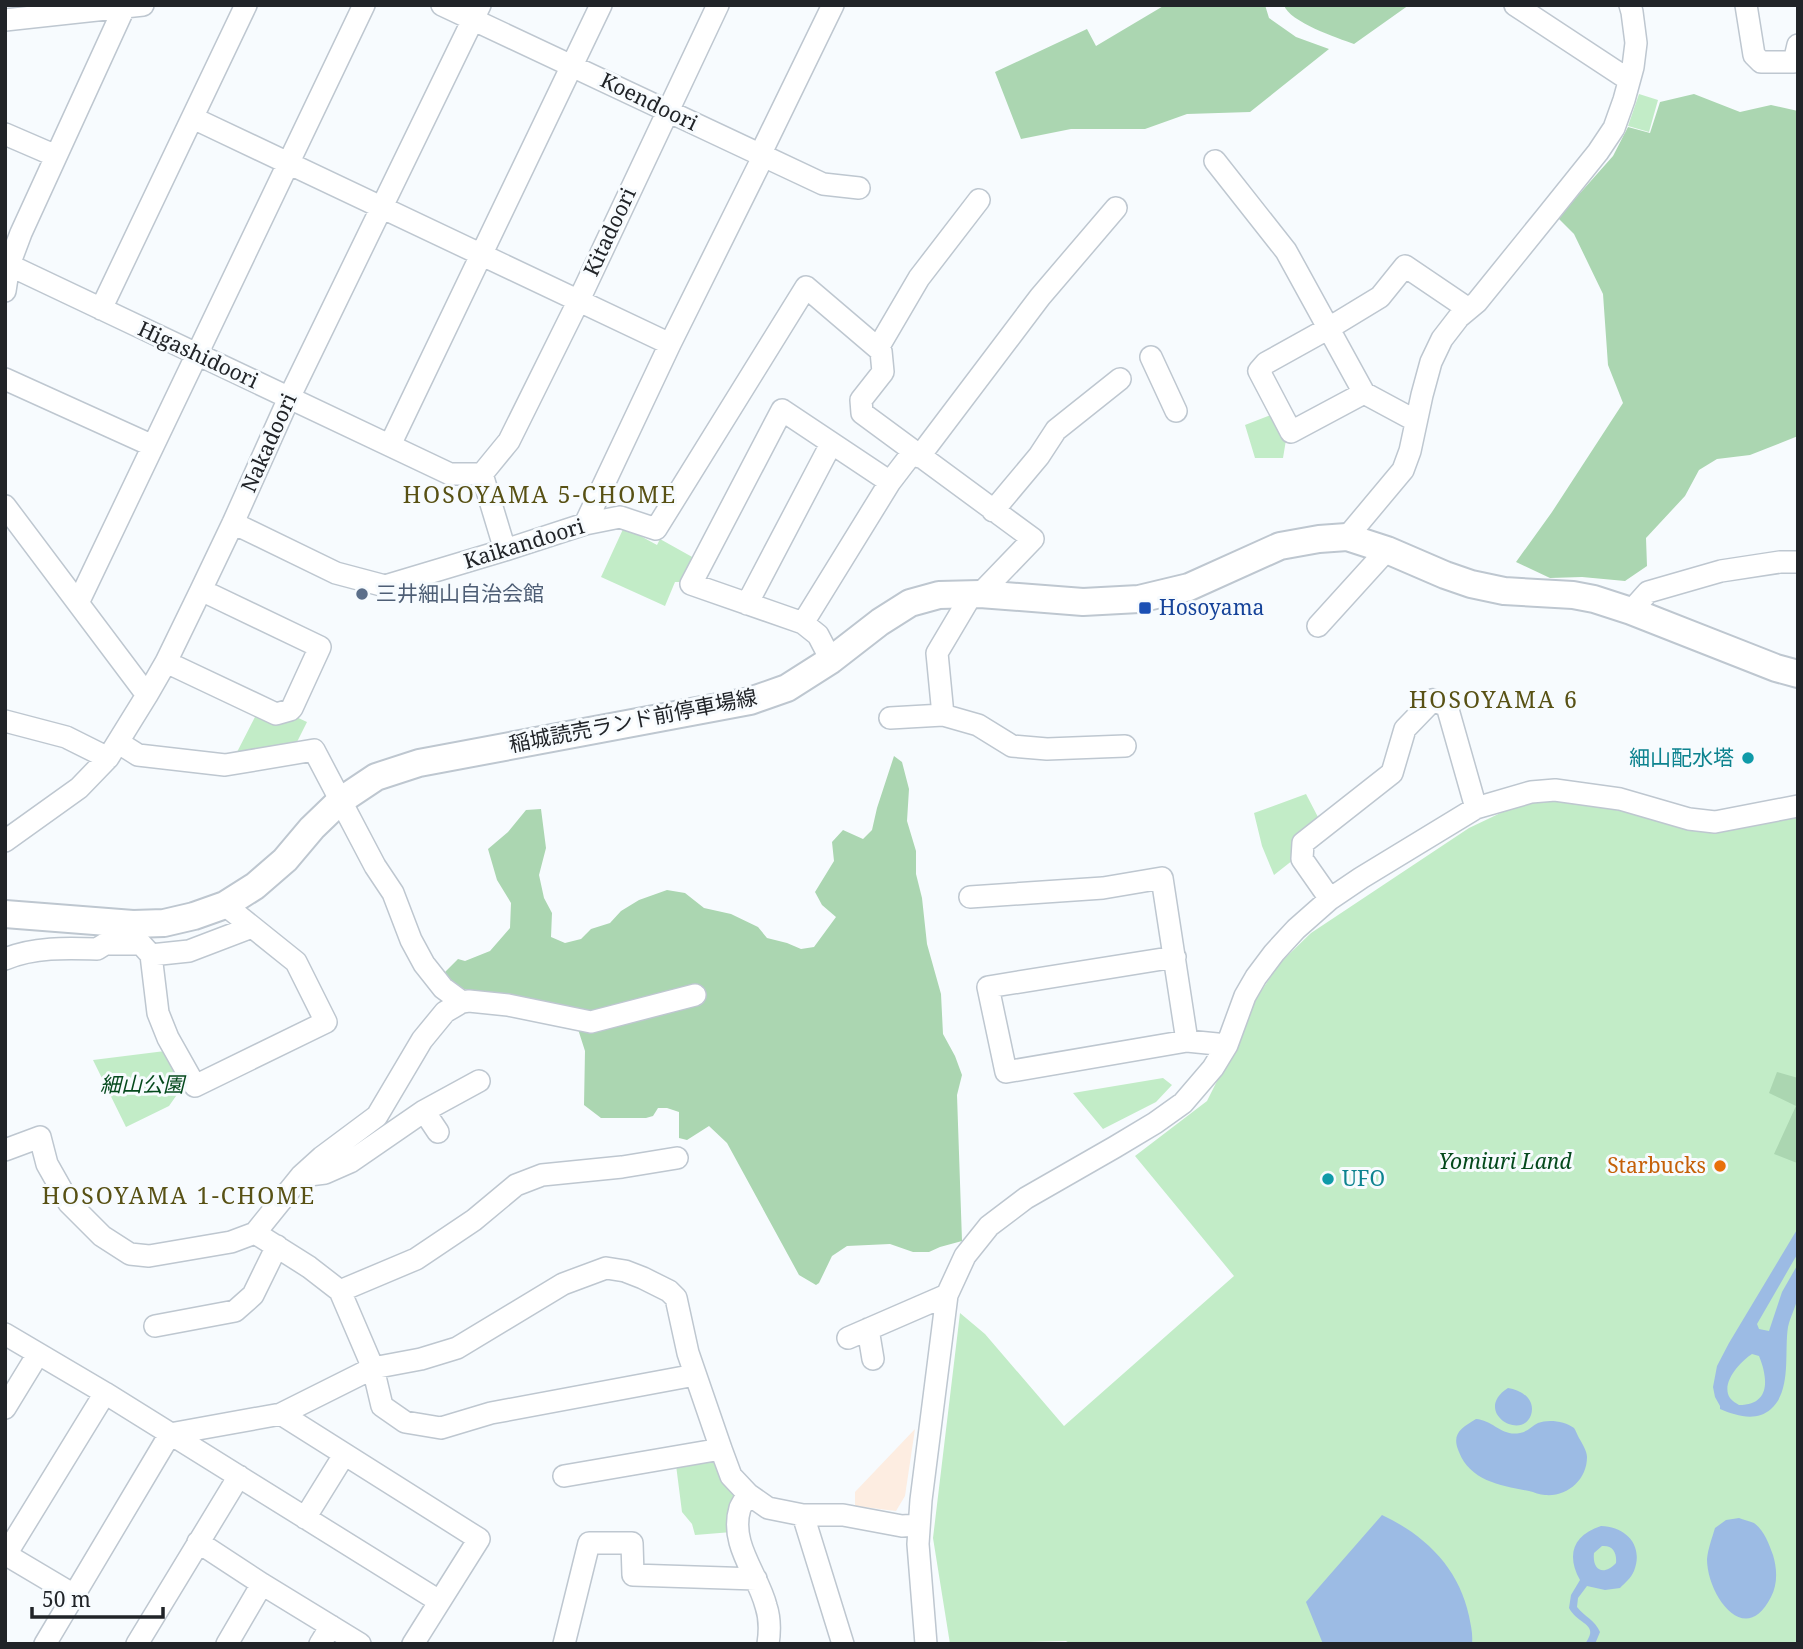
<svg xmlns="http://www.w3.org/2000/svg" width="1803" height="1649" viewBox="0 0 1803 1649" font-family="'Noto Serif','Noto Sans JP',serif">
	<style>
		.industrial { fill: #fdede1 }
		.green { fill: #c2ecc7 }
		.forest { fill: #abd6b1 }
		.water { fill: #9cbbe4; fill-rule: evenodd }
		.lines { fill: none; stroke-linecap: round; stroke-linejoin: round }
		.minor-casing { stroke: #bec7d0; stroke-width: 24 }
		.major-casing { stroke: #bec7d0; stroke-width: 30 }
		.minor { stroke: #fff; stroke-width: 21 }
		.major { stroke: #fff; stroke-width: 26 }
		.service-dot { fill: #5c6f8a; stroke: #f7fbfe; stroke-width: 2.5 }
		.transit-dot { fill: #1a4fb4; stroke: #f7fbfe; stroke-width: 2.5 }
		.culture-dot { fill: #0f9aa8; stroke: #f7fbfe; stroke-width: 2.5 }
		.food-dot { fill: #e8710a; stroke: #f7fbfe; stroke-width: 2.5 }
		.labels { text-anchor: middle; stroke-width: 6; stroke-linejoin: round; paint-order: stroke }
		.street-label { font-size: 21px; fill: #212428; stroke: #f7fbfe }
		.service-label { font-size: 21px; fill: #4e5e75; stroke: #f7fbfe; text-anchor: start }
		.transit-label { font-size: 21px; fill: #164399; stroke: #f7fbfe; text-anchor: start }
		.culture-label { font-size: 21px; fill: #0d838f; stroke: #f7fbfe; text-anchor: end }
		.park-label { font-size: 21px; font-style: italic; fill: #04491c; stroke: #f7fbfe }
		.food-label { font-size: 21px; fill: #c56008; stroke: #f7fbfe; text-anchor: end }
		.neighbourhood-label { font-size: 23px; letter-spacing: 2px; fill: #585114; stroke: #f7fbfe }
	</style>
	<rect width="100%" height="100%" fill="#f7fbfe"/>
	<path class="industrial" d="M915,1429L905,1496L896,1511L855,1506V1492Z"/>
	<path class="green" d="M1639,94L1658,100L1649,132L1628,126Z
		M1273,414L1286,440L1283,458H1255L1245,425Z
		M624,527L657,545L660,539L694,558L682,582H675L665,606L601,577Z
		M256,715L294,716L307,722L294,748L235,756Z
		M1306,794L1319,819L1293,860L1274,875L1262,846L1254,813Z
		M1546,800L1590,804L1686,826L1798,816V1644H1071L1066,1641L950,1644L933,1538L960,1313L985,1334L1064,1426L1234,1276L1135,1156L1207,1101L1236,1043L1254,1002L1279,964L1311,933L1469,828L1511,808Z
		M165,1051L183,1086L169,1106L126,1127L93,1060Z
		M1163,1078L1172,1085L1156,1102L1103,1129L1073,1093Z
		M718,1458L734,1496L732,1532L695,1535L692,1524L682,1512L676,1465Z"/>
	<path class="forest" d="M1165,5H1265L1269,18L1296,37L1329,49L1250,112L1187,114L1145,129H1071L1021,139L995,72L1087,29L1096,46Z
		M1284,5H1409L1354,44C1338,38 1289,22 1284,5Z
		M1694,94L1740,112L1771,105L1798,111V436L1750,455L1717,459L1699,470L1685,496L1646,538L1647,566L1625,581L1582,577L1550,578L1516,562L1552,512L1623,403L1608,365L1603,294L1574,234L1558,218L1613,156L1628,127L1650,133L1660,102Z
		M894,756L902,762L909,789L907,821L916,851V874L922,898L927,944L941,994L943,1034L955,1056L962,1075L957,1095L962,1241L940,1247L929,1252H913L890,1244L847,1246L832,1256L819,1283L816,1285L799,1275L727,1143L709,1126L687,1140L679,1138V1112L667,1108H658L653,1116L646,1118H601L584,1105L585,1051L577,1026L576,1011L561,1005H531L456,987L443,974L458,959L465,961L490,951L510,928L511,903L497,880L488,849L508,832L526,810L541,809L546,848L539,875L544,898L552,913L551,937L565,943L581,939L591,929L610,923L621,911L639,900L667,890L685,893L704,908L731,914L758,927L767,938L787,943L801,949L814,947L836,917L822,905L815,892L834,861L832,842L843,830L863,839L872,830L877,808Z
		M1777,1072L1798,1078L1797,1163L1774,1154L1796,1106L1769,1093Z"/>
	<path class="water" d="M1798,1228V1253L1757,1324L1759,1329L1769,1331L1782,1292L1798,1264C1798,1274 1799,1286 1798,1296C1796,1307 1790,1317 1788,1327C1784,1353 1792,1390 1771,1409C1756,1422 1737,1416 1720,1409V1406L1715,1397L1713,1387L1717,1366L1729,1343ZM1752,1354L1759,1356C1768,1378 1771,1405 1739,1405C1736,1403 1732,1401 1730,1398C1720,1383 1741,1361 1752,1354Z
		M1508,1388C1521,1390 1536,1399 1531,1415C1521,1442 1472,1411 1508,1388Z
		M1476,1419C1493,1420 1502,1437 1520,1433C1527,1432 1532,1426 1538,1423C1548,1419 1565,1421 1574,1428C1576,1431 1577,1434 1579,1438C1582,1443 1587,1451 1587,1457C1587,1480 1567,1497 1545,1495C1540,1495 1534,1492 1529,1491C1502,1486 1470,1481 1459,1452C1451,1434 1461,1428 1476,1419Z
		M1382,1515C1425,1535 1459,1568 1469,1616C1471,1626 1473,1634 1472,1644H1323L1306,1602Z
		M1739,1518C1743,1520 1750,1521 1754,1523C1764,1530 1769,1544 1773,1555C1777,1568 1778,1584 1771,1597C1745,1649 1707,1595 1707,1559C1708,1549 1712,1538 1715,1528L1726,1520Z
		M1601,1526C1626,1527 1644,1545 1634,1571C1631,1578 1625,1583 1620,1588L1605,1590L1587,1586L1578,1598L1577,1607C1585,1617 1595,1620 1600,1632L1595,1644H1585C1600,1623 1579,1626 1569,1608L1571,1595L1580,1580C1566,1555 1573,1535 1601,1526ZM1602,1546C1613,1545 1617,1553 1616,1563C1604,1576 1592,1571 1594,1553Z"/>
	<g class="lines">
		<g class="minor-casing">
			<path id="minor" d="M442,5L823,184L859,188
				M1515,5L1629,80
				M1746,5L1754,55L1761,62H1794L1798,45
				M5,20L143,5
				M193,118L670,344
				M5,134L56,156
				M760,155L833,5
				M1215,161L1286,251L1364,393L1416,421
				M9,265L450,474H482L509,441L578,302L718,5
				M5,291L9,265L21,233L124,8
				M101,309L246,5
				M878,348L919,278L979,200
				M1151,357L1176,411
				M5,379L153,446
				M1364,393L1291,432L1259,371L1266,363L1329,328L1380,297L1405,266L1467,308
				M390,445L601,5
				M919,457L1040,297L1116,208
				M482,474L505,550
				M5,506L147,695
				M993,511L1039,456L1056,430L1120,379
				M233,523L336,573L385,586L505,550L585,524L620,517L656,529L806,287L881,351L883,372L861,400L862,413L1033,539L980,594
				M585,524L670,344L763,157
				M1347,537L1403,470L1410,451L1422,395L1431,362L1442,339L1459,317L1477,302L1545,218L1598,152L1614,128L1624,100L1633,67L1636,43L1632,12L1630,5
				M972,594L937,653L943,715L978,725L1012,746L1047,749L1125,746
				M78,603L364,5
				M747,604L831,444
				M1631,611L1648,592L1721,571L1780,562H1798
				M803,623L890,482L913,452
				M1318,626L1387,550
				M831,660L818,635L803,623L691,584L782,410L890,482
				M166,662L276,714L290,710L292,708L320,647L201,590
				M890,718L943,715
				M5,721L66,737L108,758
				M119,743L138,755L225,765L314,750L375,866L393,893L411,940L424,964L443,988L462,1002
				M5,841L79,788L108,758L147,695L166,662L201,590L233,523L289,398L480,5
				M970,897L1103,888L1162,878L1187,1041
				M1330,899L1302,859L1303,843L1392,773L1405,729L1433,700L1447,706L1476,808
				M225,905L296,962L326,1022L195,1086L168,1038L158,1013L151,955L189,951L252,927
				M1175,957L988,987L1006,1072L1187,1041L1227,1045
				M5,959C34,947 66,948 97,949L105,944H141L151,955
				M424,1111L438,1132
				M5,1150L40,1137L47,1164L69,1203L102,1236L130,1254L149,1256L231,1242L255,1233L301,1176L322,1157L377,1116L422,1040L445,1012L462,1002L469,1001L508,1005L591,1022L695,995
				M301,1176L325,1173L350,1162L424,1111L479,1081
				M255,1233L309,1267L340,1291L373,1368L382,1406L405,1422L441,1428L491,1413L695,1375
				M340,1291L416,1259L474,1220L516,1185L542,1175L622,1167L677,1158
				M155,1326L235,1311L253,1295L277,1246
				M868,1329L873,1359
				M5,1334L105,1393L439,1601
				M848,1338L947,1295
				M5,1408L38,1354
				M281,1414L479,1539L413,1644
				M564,1476L721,1449
				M748,1494C745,1499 742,1504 740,1508C729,1544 758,1574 766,1606C770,1618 770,1631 768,1644
				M803,1515L843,1644
				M305,1518L344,1455
				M198,1542L262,1584L360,1644
				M5,1554L74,1595
				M5,1556L105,1393
				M45,1644L170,1434L281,1414L373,1368L421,1359L457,1348L563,1284L606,1268L625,1271L643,1278L669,1291L676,1298L688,1353L721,1449L731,1476L748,1494L768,1508L803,1515H843L902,1526L919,1525
				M137,1644L239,1476
				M227,1644L262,1584
				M320,1644L331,1626
				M564,1644L589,1543H632L633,1575L756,1579
				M926,1644L918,1544L921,1500L947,1295L965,1256L989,1226L1026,1198L1115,1147L1155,1123L1183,1103L1213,1068L1227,1045L1245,996L1256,977L1274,953L1296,929L1330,899L1361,878L1476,808L1531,792L1555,790L1620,799L1689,819L1715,822L1798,806"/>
		</g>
		<g class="major-casing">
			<path id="major" d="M5,914L133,924L164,923L194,916L225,905L255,886L285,860L312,828L340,801L376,777L419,763L750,701L787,688L831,660L880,622L910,603L939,595L980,594L1083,602L1139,599L1189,587L1280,546L1319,539L1347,537L1387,550L1445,575L1471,584L1504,591L1573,595L1594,599L1631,611L1776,668L1798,674"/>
		</g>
		<use href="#minor" class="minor"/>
		<use href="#major" class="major"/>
	</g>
	<circle class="service-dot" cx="362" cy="594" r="7"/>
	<rect class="transit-dot" x="1138" y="601" width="14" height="14" rx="3.5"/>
	<g class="culture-dot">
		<circle cx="1748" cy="758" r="7"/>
		<circle cx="1328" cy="1179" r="7"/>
	</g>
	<circle class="food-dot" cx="1720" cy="1166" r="7"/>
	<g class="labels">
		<g class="street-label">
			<text transform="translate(649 102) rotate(26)" y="7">Koendoori</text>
			<text transform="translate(610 232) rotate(-65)" y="7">Kitadoori</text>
			<text transform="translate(198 355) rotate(25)" y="7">Higashidoori</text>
			<text transform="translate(269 443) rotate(-66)" y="7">Nakadoori</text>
			<text transform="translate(524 544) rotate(-17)" y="7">Kaikandoori</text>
			<text transform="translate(633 721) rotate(-11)" y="7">稲城読売ランド前停車場線</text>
		</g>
		<g class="service-label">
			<text x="376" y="601">三井細山自治会館</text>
		</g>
		<g class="transit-label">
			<text x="1159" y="615">Hosoyama</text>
		</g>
		<g class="culture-label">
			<text x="1734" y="765">細山配水塔</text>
			<text x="1342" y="1186" text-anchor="start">UFO</text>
		</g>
		<g class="park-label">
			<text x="142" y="1092">細山公園</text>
			<text x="1505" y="1169">Yomiuri Land</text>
		</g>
		<g class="food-label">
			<text x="1706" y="1173">Starbucks</text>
		</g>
		<g class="neighbourhood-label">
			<text x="540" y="503">HOSOYAMA 5-CHOME</text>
			<text x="1494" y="708">HOSOYAMA 6</text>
			<text x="179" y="1204">HOSOYAMA 1-CHOME</text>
		</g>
	</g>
	<rect width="1803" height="1649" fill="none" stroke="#212428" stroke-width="14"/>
	<path d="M32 1607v10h131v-10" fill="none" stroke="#212428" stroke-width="3.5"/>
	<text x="42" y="1607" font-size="21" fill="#212428" stroke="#f7fbfe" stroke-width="5" paint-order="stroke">50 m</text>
</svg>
